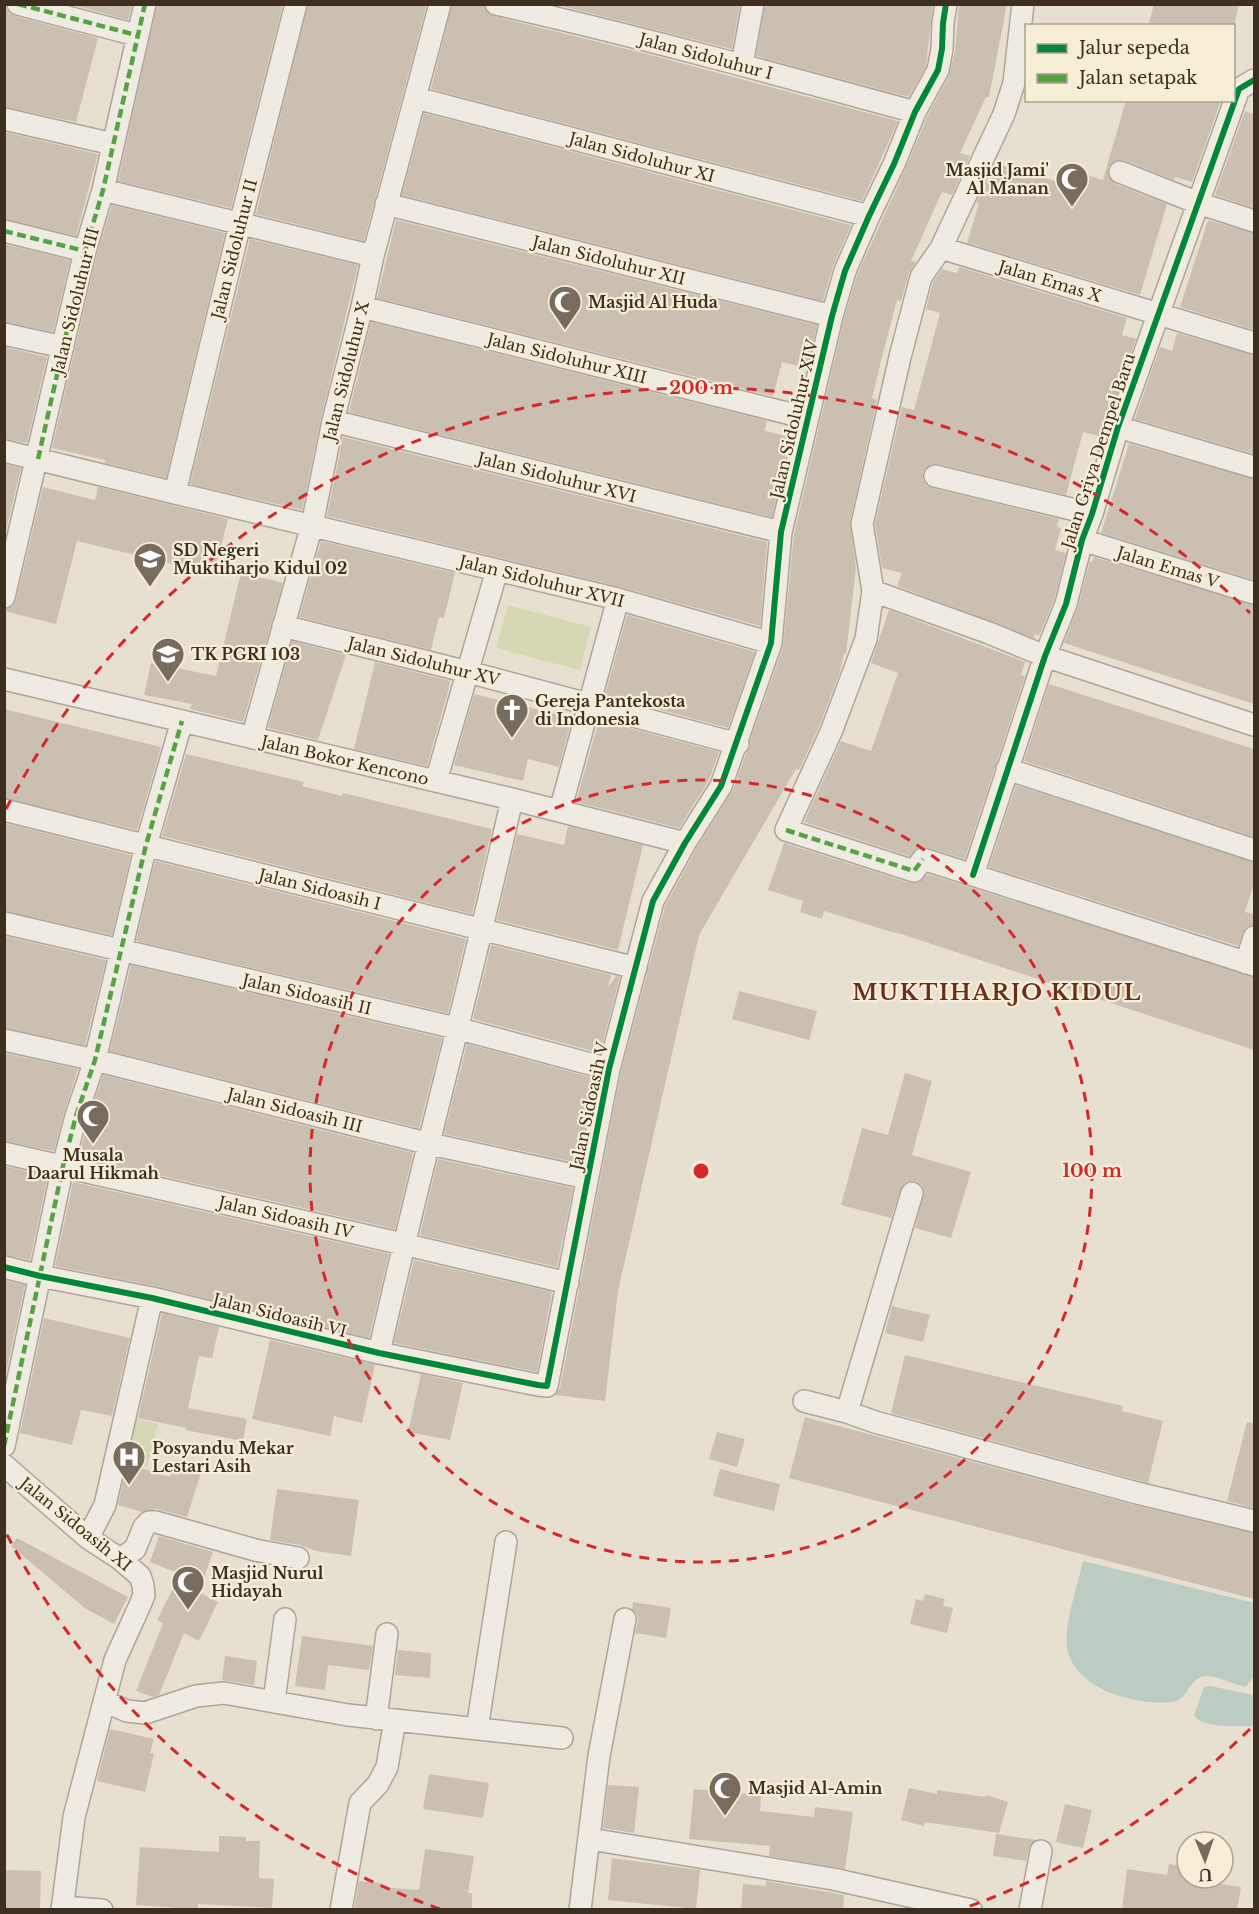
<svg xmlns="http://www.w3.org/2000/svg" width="1259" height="1914" viewBox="0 0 1259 1914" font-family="'Libre Baskerville',serif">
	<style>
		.green { fill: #d6d7b3 }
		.water { fill: #bcccc2 }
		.building { fill: #cbbfb2 }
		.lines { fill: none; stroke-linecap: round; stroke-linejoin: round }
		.minor-casing { stroke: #ada599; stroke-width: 24 }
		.minor { stroke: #efebe3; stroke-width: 21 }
		.quiet { stroke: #54a441; stroke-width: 4.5; stroke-dasharray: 9 4.5; stroke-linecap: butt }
		.cycleway-casing { stroke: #f7eed8; stroke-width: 10 }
		.cycleway { stroke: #00873e; stroke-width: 6 }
		.ring { fill: none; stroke: #d62828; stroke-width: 3; stroke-dasharray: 10 8 }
		.labels { text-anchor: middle; stroke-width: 4.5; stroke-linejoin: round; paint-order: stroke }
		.street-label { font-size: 16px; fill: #3d2e20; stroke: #f7eed8 }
		.poi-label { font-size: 16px; font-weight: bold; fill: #3d2e20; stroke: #f7eed8; text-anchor: start }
		.district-label { font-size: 22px; font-weight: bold; letter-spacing: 1.5px; fill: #6b2e1e; stroke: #f7eed8 }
		.centre { fill: #d62828; stroke: #f7eed8; stroke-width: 3 }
		.ring-label { font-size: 18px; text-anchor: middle; font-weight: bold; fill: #d62828; stroke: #f7eed8; stroke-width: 4.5; stroke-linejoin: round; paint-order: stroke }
	</style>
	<rect width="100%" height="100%" fill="#e7e0d1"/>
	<path class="green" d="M508,605L591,627L580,670L496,648Z
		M130,1417L158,1424L147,1467L120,1460Z"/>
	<path class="water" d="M1083,1561L1254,1603V1676L1246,1687C1233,1685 1220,1676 1206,1676C1189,1677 1188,1701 1171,1702C1136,1706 1073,1689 1067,1647C1064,1623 1078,1585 1083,1561Z
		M1210,1686L1254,1695V1726C1239,1726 1202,1729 1194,1715L1204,1687Z"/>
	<path class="building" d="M4,4L9,13L15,16L98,38L76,122L4,107Z
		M70,4H132L128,20Z
		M157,4H283L231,208L118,181Z
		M308,4H427L364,241L256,214Z
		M452,4H484L487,13L493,16L651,55L898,121L862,201L431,89Z
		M554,4H740L732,49Z
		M765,4H933L926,66L909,97L756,56Z
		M959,4H1007L989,97H986L960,153L970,156L952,195L942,192L911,261L916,262L909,273L901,301L897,300L883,353L872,398L877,400L850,522L856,568L846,654L844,653L839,675L819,727L799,770L796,769L699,935L618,1291L605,1401L555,1395L560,1388L621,1072L665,906L696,849L733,790L746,754L750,748V741L783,647L794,534L844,319L857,275L905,170L927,117L949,76L955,51Z
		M1154,4H1239L1234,26H1148Z
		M1126,100H1212L1220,103L1192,182L1175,177L1174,180L1124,160H1118L1108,167V174L1115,184L1167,204L1140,295L967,243L979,203H976L995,163L1055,181L1059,167L1103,180Z
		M1245,111L1254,114V208L1215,195Z
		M424,113L851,225L833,266L823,301L402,195Z
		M4,132L98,154L76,236L4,219Z
		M112,205L225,233L166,478L105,463V460L52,448L97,254Z
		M396,220L817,325L807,368L782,362L773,396L377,298Z
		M1208,220L1254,233V330L1180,307Z
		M250,239L358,265L321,418L302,510L190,484Z
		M4,244L70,260L53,332L4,322Z
		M959,267L1127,318L1122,335L1136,339L1102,437L1083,432L1066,495L938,464H931L923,472V480L927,486L932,488L1059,519L1057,527L1061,528L1055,550L1066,553L1054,600L1039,636L1035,634L1034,638L897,586L902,573L882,568L875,524L902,407L914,410L940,313L926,309L933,282L942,269L957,273Z
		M371,322L767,421L765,431L790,437L772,517L349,412Z
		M1177,333L1254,355V454L1135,419L1160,347L1172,351Z
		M4,347L47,357L27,443L4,439Z
		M343,437L767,542L760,626L621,587L327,516Z
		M1127,443L1254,479V580L1101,533L1129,444Z
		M4,464L21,468L4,539Z
		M43,487L95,500L98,487L228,519L214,574L77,541L56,624L4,611V609L13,606L16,600Z
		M321,541L455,573L444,618L439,617L431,650L299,617Z
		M1094,557L1254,605V704L1064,643L1078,607L1090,561L1092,562Z
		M241,573L283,583L243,722L190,709L192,704L144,695L151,663L216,676Z
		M889,610L1025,662L1021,675L1025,676L965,859L926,847H919L909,856L804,822L841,741L871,751L898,673L871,663Z
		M627,615L755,652L728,728L605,695Z
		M292,641L346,655L318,740L268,728Z
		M375,662L450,681L449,688L427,766L354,749Z
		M1049,684L1254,749V837L1024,761Z
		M474,694L572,718L559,767L528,759L523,781L454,765Z
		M4,709L161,747L137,830L4,798Z
		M599,720L719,752L709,780L679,828L576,802Z
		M186,754L304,782L302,786L342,796L343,793L492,829L472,914L162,836Z
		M1016,785L1254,862V884L1245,912L1254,914V925L1245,928L1238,946L989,867Z
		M4,823L131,855L112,935L4,911Z
		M568,826L643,845L618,950L497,920L517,834L564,845Z
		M784,843L910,883H918L928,874L1254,977V1050L895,932V933L824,911L822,919L800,912L803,901L768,890Z
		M155,861L466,939L448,1013L136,941Z
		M4,936L106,960L85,1045L4,1028Z
		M491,945L611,975L608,988L616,976L620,977L600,1053L473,1019Z
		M131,965L442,1038L419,1128L110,1051Z
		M739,991L817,1011L809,1040L732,1019Z
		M467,1044L594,1078L578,1163L444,1134Z
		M4,1053L78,1069L64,1113L54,1151L4,1141Z
		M905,1073L932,1081L912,1155L971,1172L951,1238L915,1228L924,1191L922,1185L916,1181H908L903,1184L891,1218L841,1205L862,1128L888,1135Z
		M103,1075L413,1153L395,1229L79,1157L88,1120Z
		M438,1159L573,1188L557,1267L420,1235Z
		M4,1166L48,1176L30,1260L4,1255Z
		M73,1182L389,1254L369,1338L155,1286L55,1266Z
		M414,1260L552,1292L537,1372L394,1343Z
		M4,1280L25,1285L4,1382Z
		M892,1306L930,1315L923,1342L885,1333Z
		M162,1313L219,1327L212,1358L199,1356L188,1408L247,1419L243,1441L185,1430L186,1428L138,1418Z
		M44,1318L130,1338L112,1416L81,1410L72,1445L20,1433Z
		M270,1340L375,1365L362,1423L334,1416L330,1436L252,1419Z
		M905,1355L1123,1406L1122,1411L1163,1421L1148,1483L891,1413Z
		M421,1374L463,1383L450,1440L408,1432Z
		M805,1417L1134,1505L1254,1533V1599L789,1478Z
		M1247,1422L1254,1423V1508L1227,1501Z
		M717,1432L745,1439L737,1467L709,1459Z
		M127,1464L170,1477L174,1464L201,1473L187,1517L156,1509L142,1512L118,1505Z
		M720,1469L780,1484L774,1511L713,1496Z
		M277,1489L359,1500L351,1556L316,1551L300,1545L270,1540Z
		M159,1536L213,1552L199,1592L218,1602L199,1641L184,1633L159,1695L153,1697L136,1691L163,1623L157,1620L180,1574L150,1562Z
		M17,1538L128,1597L114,1624L86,1609L11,1546Z
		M925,1594L945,1599L943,1606L953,1608L947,1633L910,1624L916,1599L923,1601Z
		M633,1602L671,1608L666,1638L635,1633L638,1621L637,1614L632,1609Z
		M302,1636L373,1646L369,1670L328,1665L325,1690L295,1686Z
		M398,1650L431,1653L430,1678L395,1675Z
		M225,1656L257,1661L254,1685L222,1680Z
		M110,1729L154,1739L150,1753L154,1754L145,1792L97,1781Z
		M429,1774L489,1783L483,1818L423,1809Z
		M608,1785L639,1787L634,1833L603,1828Z
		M909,1788L937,1794V1790L985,1797L986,1795L1008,1802L999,1833L925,1822L924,1826L901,1820Z
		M694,1789L761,1795L760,1811L814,1817L815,1807L853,1812L845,1869L769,1856L770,1846L689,1839Z
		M1065,1804L1092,1810L1083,1848L1056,1842Z
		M996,1834L1036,1840L1029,1848L1026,1861L993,1856Z
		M219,1836L246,1837V1841H260L259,1878L274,1879L272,1908L198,1904V1910H177V1908L136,1905L140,1847L219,1852Z
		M425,1849L474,1856L468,1893H472V1910H354L359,1881L381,1883V1887L419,1890Z
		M612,1858L700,1870L696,1909L608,1900Z
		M1169,1864L1187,1867V1879L1241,1887L1237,1910H1122L1127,1869L1167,1875Z
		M4,1870L41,1871L40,1910H4Z
		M766,1881L844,1895L843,1910H741L743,1884L766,1886Z"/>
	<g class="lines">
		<g class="minor-casing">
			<path id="minor" d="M18,4L136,35
				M496,4C637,36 776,74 915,112
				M1023,4L1014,83L1004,114L941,248L921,277L900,357L862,524L873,591L866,639L831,732L786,830L914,871L923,859L1254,965
				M742,64L753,4
				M416,98L869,216
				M4,119L113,144
				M1120,172L1198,203L1254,221
				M103,190L373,256
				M386,204L832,316
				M4,231L85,251
				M941,248L1254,343
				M362,307L807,418
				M4,334L63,347
				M333,421L781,532
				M1118,427L1254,467
				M4,451L175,493L618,599L771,643
				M935,476L1092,514
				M175,493L240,224L296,4
				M1082,540L1254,593
				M873,591L989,633L1045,656L1254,725
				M4,597L85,251L103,190L145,4
				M283,626L468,672L738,744
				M4,679L512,799L685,843
				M252,738L312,525L333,421L362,307L373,256L440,4
				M1007,769L1254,850
				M436,781L497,570
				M4,810L636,968
				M560,811L618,599
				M973,875L1045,656L1066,604L1082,540L1092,514L1118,427L1239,89L1254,80
				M4,923L456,1028L609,1069
				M1246,963L1254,937
				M4,1040L95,1060L430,1144L587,1178
				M4,1153L403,1244L568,1283
				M912,1193L847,1412L875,1422L1137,1493L1254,1521
				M4,1267L40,1276L152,1298L379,1353L538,1385L547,1386L609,1069L653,901L685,843L721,786L771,643L781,532L832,316L845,271L869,216L894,164L915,112L938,70L942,49L943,23L946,4
				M379,1353C420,1168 471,984 512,799
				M804,1401L847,1412
				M4,1446L63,1166L76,1116L95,1060L146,845L182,721
				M4,1465L88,1538L120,1559L140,1576L143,1585L144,1595L140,1605L115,1660L74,1817L62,1910
				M88,1538L105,1505L152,1298
				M120,1559L135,1549L144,1527L149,1522H156L255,1550L298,1558
				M274,1701L285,1619
				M106,1702L127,1711L145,1713L196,1696L224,1693L348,1715L562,1738
				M376,1719L387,1634
				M477,1729L506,1542
				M590,1839L833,1879L971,1910
				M62,1907L102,1910
				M341,1910L360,1803L378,1784L387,1767L395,1720
				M580,1910L599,1756L625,1619
				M1030,1910L1041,1851"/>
		</g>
		<use href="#minor" class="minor"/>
		<path class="quiet" d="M18,4L136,35
			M4,231L85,251
			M38,459L85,251L103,190L145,4
			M786,830L914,871L923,859
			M4,1446L63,1166L76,1116L95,1060L146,845L182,721"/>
		<g class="cycleway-casing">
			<path id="cycleway" d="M973,875L1045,656L1066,604L1082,540L1092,514L1118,427L1239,89L1254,80
				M4,1267L40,1276L152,1298L379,1353L538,1385L547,1386L609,1069L653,901L685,843L721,786L771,643L781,532L832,316L845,271L869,216L894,164L915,112L938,70L942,49L943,23L946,4"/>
		</g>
		<use href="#cycleway" class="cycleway"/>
	</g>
	<g class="ring">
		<circle cx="701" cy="1171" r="391"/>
		<path d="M1250 1729A783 783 0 0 1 962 1909M440 1909A783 783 0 0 1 6 1533M6 809A783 783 0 0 1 1250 613"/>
	</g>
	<defs>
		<g id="mosque-pin" transform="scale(1.725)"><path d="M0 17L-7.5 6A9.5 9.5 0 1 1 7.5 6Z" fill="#786c5e" stroke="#f7eed8"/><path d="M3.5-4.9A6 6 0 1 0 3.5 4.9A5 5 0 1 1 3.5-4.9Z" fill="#fff"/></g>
		<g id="school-pin" transform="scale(1.725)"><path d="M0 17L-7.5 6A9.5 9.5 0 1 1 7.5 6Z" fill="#786c5e" stroke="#f7eed8"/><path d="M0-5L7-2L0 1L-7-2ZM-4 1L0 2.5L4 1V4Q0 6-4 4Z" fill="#fff"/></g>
		<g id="church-pin" transform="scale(1.725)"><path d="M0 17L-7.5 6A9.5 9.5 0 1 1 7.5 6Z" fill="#786c5e" stroke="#f7eed8"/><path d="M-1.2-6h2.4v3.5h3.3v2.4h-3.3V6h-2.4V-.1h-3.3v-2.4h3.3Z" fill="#fff"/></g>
		<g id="hospital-pin" transform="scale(1.725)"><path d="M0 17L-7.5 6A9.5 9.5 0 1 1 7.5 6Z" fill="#786c5e" stroke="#f7eed8"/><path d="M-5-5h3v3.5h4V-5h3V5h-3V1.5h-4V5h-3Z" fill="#fff"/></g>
	</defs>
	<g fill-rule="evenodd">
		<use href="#mosque-pin" x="1072" y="179"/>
		<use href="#mosque-pin" x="565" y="302"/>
		<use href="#school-pin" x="150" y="559"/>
		<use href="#school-pin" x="168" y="654"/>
		<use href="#church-pin" x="512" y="710"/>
		<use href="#mosque-pin" x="93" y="1116"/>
		<use href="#hospital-pin" x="129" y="1457"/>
		<use href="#mosque-pin" x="188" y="1582"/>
		<use href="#mosque-pin" x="725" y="1788"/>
	</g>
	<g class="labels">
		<g class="street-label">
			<text transform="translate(706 56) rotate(15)" y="6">Jalan Sidoluhur I</text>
			<text transform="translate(642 157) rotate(15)" y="6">Jalan Sidoluhur XI</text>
			<text transform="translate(234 249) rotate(-76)" y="6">Jalan Sidoluhur II</text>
			<text transform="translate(609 260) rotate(14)" y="6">Jalan Sidoluhur XII</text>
			<text transform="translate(1050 281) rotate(17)" y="6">Jalan Emas X</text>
			<text transform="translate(75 301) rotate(-76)" y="6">Jalan Sidoluhur III</text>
			<text transform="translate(567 358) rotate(14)" y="6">Jalan Sidoluhur XIII</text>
			<text transform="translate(346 371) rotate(-76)" y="6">Jalan Sidoluhur X</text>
			<text transform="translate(794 419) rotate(-77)" y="6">Jalan Sidoluhur XIV</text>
			<text transform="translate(1098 451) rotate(-72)" y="6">Jalan Griya Dempel Baru</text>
			<text transform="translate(557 477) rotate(14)" y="6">Jalan Sidoluhur XVI</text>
			<text transform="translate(1168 567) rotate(17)" y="6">Jalan Emas V</text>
			<text transform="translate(542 581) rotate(14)" y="6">Jalan Sidoluhur XVII</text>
			<text transform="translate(424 661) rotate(14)" y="6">Jalan Sidoluhur XV</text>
			<text transform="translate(345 760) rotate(13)" y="6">Jalan Bokor Kencono</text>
			<text transform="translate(320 889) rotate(14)" y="6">Jalan Sidoasih I</text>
			<text transform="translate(307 994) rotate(13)" y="6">Jalan Sidoasih II</text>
			<text transform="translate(589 1106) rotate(-78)" y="6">Jalan Sidoasih V</text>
			<text transform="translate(295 1110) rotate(14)" y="6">Jalan Sidoasih III</text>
			<text transform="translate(286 1217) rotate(13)" y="6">Jalan Sidoasih IV</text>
			<text transform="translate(280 1315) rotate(14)" y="6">Jalan Sidoasih VI</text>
			<text transform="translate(76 1524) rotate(39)" y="6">Jalan Sidoasih XI</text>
		</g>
		<g class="poi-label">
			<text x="1049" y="176" text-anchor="end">Masjid Jami'<tspan x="1049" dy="18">Al Manan</tspan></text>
			<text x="588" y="308">Masjid Al Huda</text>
			<text x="173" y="556">SD Negeri<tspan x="173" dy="18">Muktiharjo Kidul 02</tspan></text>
			<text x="191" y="660">TK PGRI 103</text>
			<text x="535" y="707">Gereja Pantekosta<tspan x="535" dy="18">di Indonesia</tspan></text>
			<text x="93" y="1161" text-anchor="middle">Musala<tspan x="93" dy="18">Daarul Hikmah</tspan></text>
			<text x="152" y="1454">Posyandu Mekar<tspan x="152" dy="18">Lestari Asih</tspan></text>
			<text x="211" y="1579">Masjid Nurul<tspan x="211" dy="18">Hidayah</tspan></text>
			<text x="748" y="1794">Masjid Al-Amin</text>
		</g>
		<g class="district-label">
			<text x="997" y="1000">MUKTIHARJO KIDUL</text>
		</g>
	</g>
	<circle cx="701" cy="1171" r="9" class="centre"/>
	<g class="ring-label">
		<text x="701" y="394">200 m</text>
		<text x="1092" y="1177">100 m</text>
	</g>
	<rect width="1259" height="1914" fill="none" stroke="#3d2e20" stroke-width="12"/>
	<rect x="1025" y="24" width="210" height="78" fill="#f7eed8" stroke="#ada18e" stroke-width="1.5"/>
	<rect x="1037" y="44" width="30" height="9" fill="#00873e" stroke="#ada18e" stroke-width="1.5"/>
	<text x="1079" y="54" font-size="18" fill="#3d2e20">Jalur sepeda</text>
	<rect x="1037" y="74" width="30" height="9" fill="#54a441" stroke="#ada18e" stroke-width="1.5"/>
	<text x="1079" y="84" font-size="18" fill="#3d2e20">Jalan setapak</text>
	<g transform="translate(1205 1860) rotate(178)"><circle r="28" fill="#f7eed8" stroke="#ada18e" stroke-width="1.5"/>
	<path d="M0-4.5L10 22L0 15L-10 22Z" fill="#786c5e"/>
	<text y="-9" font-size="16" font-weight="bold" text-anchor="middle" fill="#3d2e20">U</text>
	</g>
</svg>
